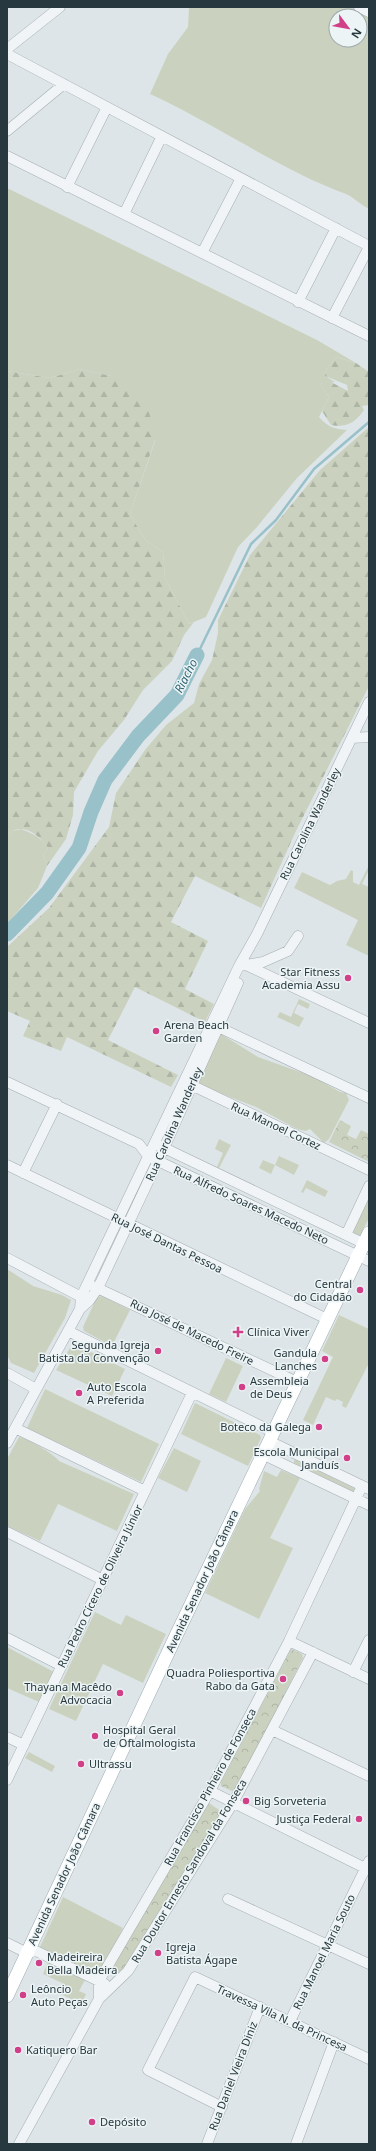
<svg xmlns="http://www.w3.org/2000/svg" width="376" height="2151" viewBox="0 0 376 2151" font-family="'Noto Sans',sans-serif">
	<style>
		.green { fill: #cad2bf; fill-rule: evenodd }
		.forest { fill: url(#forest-firs) }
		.park { fill: url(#park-crowns) }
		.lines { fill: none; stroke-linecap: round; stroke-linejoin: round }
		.stream { stroke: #98c1c9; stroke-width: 2.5 }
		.river { stroke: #98c1c9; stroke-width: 15 }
		.minor-casing { stroke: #a3aeb2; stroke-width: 11 }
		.major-casing { stroke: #9daeb4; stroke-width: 14 }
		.minor { stroke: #f1f4f6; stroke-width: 10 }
		.major { stroke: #fff; stroke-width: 13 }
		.poi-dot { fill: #d13f89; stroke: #edf4f5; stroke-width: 1.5 }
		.labels { text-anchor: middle; stroke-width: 3; stroke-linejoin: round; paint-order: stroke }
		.street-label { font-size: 11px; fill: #27383f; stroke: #edf4f5 }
		.poi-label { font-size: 11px; fill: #27383f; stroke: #edf4f5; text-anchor: start }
		.water-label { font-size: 12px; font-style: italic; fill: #306674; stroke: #edf4f5 }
	</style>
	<defs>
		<pattern id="forest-firs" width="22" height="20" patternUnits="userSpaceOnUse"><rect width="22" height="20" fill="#cad2bf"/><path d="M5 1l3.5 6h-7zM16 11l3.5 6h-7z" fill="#aeb5a5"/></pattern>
		<pattern id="park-crowns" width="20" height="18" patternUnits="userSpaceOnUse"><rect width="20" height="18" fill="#cad2bf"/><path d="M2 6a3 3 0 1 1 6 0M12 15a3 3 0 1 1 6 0" fill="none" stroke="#aeb5a5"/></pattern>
	</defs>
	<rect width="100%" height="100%" fill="#dee5e8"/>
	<path class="green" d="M189,7H369V209C361,205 353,197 346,194C278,169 216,124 150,94L168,54L188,27ZM336,16H360V40H336Z
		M7,188L317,340L356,363L336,357L326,370L325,376L335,382L320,384L329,397L319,417C328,427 334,429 347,430L297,478L257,527L238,547L206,617L189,624L165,578L163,552L145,540L130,514L155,441L111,376L80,369L50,378L7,371Z
		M21,829C33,834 41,837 48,848L43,855L47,866L38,888L7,924V836L13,831Z
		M369,865V870L362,884L369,887V956L346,945L358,920L294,888L302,872L330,885L337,881L346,879L351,870L353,871V882L359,885Z
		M299,999L310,1004L308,1009L298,1004L294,1013L304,1018L299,1027L277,1017L280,1012L291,1017Z
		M221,1034L258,1057L314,1077L340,1092L346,1093L349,1100L329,1139L324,1143L310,1129L306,1131L297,1129L256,1107L222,1094L201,1084L198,1081Z
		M219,1139L231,1145L219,1168L217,1167L223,1153L215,1149Z
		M279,1156L299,1165L294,1175L275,1165L271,1174L259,1168L263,1160L275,1165Z
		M307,1180L328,1191L325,1197L306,1188L303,1193L301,1192Z
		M369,1195V1218L359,1238L351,1234Z
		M7,1269L33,1286L62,1295L71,1300L65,1318L34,1373L11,1363L7,1355Z
		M102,1296L130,1310L112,1346L84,1331L83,1327L97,1297Z
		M339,1315L369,1329V1363L346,1408L342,1406L343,1402L337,1399L335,1401L326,1397L313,1425L303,1420L333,1357L322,1351Z
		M77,1345L125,1369L112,1396L56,1370L70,1348Z
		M226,1358L243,1366L226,1402L209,1394Z
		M45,1389L159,1444L141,1482L27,1428Z
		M195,1403L260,1435L261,1438L248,1466L181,1434Z
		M19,1437C27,1438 54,1454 59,1461L134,1494L117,1531L58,1504L40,1541L7,1526V1459Z
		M174,1448L201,1461L187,1492L158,1478Z
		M294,1460H296L356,1489L354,1492L294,1463Z
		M281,1470L300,1478L270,1538L293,1548L259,1619L205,1593L245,1509L260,1491L259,1489L264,1471L277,1477Z
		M95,1612L121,1625L126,1615L166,1634L143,1683L103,1664L76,1721L49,1709Z
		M7,1647L54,1672L39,1702L7,1688Z
		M29,1752L55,1766L52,1772L25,1758Z
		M63,1897L123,1928L99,1975L39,1949Z
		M48,1962L85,1980L79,1991L86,1994L82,2004L58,1993L62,1983L43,1974Z"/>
	<path class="forest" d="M336,357L356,363L369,372V405L362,406L364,410C355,423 346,428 331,425L322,411L329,397L320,384L329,381L348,391L347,385L325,376L326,370Z
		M80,369L111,376L146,402L156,437L130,514L145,540L163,552L165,578L189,624L194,622L184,635L172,661L143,690L124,720L98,751L74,792L73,815L66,839L47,866L43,855L48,848C42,838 27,825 15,830C12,831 9,835 7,836V371L50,378Z
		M369,427V686L296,831L261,908L195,876L171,922L208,941L185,989L214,1004L205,1022L135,987L108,1040L178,1075L171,1087L67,1037L61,1051L23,1036L30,1021L7,1011V947L49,908L109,827L116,793L145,750L166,725L194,703L199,684L212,660L218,633V620L250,555L320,470Z"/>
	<path class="park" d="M340,1120L351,1126L347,1135L356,1139L361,1130L369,1134V1162L329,1142Z
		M291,1649L302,1654L303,1658L236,1790L232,1791L221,1786V1782Z
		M209,1803L222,1812L128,1966L120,1972L117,1971L114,1967L116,1961Z"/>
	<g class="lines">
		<path class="stream" d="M197,655L251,544L276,520L314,469L369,422"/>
		<path class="river" d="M7,934L47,893L79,848L91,812L105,780L138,736L177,695L197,655"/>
		<g class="minor-casing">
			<path id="minor" d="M359,7L369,12
				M7,49L60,7
				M7,54L369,246
				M7,131L64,84
				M7,156L369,336
				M67,187L107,107
				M124,214L162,136
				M202,253L241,178
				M298,302L336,228
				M332,318L369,247
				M352,738L369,737
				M246,965L263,962L288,951L298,936
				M239,966L246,965L369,1023
				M212,1024L369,1098
				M7,1082L139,1144L148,1156L158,1161L369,1261
				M187,1083L369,1170
				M160,1146L369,1246
				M7,1165L327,1319
				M23,1173L57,1104
				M346,1235L369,1186
				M7,1258L87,1300
				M93,1286L297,1382
				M80,1309L81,1297L239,966L257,934L369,702
				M68,1331L273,1432
				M7,1373L36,1389
				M15,1428L145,1491
				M269,1441L369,1489
				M7,1443L80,1309L89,1301L98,1288L164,1148L238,983
				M262,1454L369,1505
				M7,1532L103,1580
				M7,1638L62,1666
				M289,1641L369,1679
				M353,1672L369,1640
				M272,1730L369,1776
				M7,1737L24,1745
				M7,1780L192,1393
				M210,1791L369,1870
				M228,1899L369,1964
				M7,1943L27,1953L36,1951L105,1984
				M99,1999V1981L210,1791L289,1641L362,1486
				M290,2021L369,1861
				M222,2107L148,2070L195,1977L369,2059
				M19,2144L99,1999L128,1971L233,1803L313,1652
				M207,2144L260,2007
				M296,2144L334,2042"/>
		</g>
		<g class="major-casing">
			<path id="major" d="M7,1996L174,1640L369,1233"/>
		</g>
		<use href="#minor" class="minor"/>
		<use href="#major" class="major"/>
	</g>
	<g class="poi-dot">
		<circle cx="348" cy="978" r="4"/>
		<circle cx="156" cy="1031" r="4"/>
		<circle cx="360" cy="1290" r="4"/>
		<path d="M236 1326h4v4h4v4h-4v4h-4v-4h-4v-4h4z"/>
		<circle cx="158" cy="1351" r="4"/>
		<circle cx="325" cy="1359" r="4"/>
		<circle cx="242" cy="1387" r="4"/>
		<circle cx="79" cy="1393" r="4"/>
		<circle cx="319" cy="1427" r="4"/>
		<circle cx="347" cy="1458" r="4"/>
		<circle cx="283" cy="1679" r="4"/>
		<circle cx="120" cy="1693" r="4"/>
		<circle cx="95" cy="1736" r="4"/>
		<circle cx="81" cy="1764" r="4"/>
		<circle cx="246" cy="1801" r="4"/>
		<circle cx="359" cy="1819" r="4"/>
		<circle cx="158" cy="1953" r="4"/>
		<circle cx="39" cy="1963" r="4"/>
		<circle cx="23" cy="1995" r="4"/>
		<circle cx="18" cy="2050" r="4"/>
		<circle cx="92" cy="2122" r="4"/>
	</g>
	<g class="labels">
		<g class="street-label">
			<text transform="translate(310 824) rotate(-64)" y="4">Rua Carolina Wanderley</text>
			<text transform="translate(174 1124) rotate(-66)" y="4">Rua Carolina Wanderley</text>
			<text transform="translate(276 1126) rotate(25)" y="4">Rua Manoel Cortez</text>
			<text transform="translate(251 1205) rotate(25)" y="4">Rua Alfredo Soares Macedo Neto</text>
			<text transform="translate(167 1243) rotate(26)" y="4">Rua José Dantas Pessoa</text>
			<text transform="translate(192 1332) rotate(26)" y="4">Rua José de Macedo Freire</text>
			<text transform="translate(202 1581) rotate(-65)" y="4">Avenida Senador João Câmara</text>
			<text transform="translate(100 1586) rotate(-64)" y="4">Rua Pedro Cícero de Oliveira Júnior</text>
			<text transform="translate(210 1787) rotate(-61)" y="4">Rua Francisco Pinheiro de Fonseca</text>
			<text transform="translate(189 1871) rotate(-59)" y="4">Rua Doutor Ernesto Sandoval da Fonseca</text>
			<text transform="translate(64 1874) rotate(-65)" y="4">Avenida Senador João Câmara</text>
			<text transform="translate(324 1952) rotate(-64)" y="4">Rua Manoel Maria Souto</text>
			<text transform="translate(282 2018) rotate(25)" y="4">Travessa Vila N. da Princesa</text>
			<text transform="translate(233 2076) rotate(-69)" y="4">Rua Daniel Vieira Diniz</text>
		</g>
		<g class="poi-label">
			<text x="340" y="976" text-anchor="end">Star Fitness<tspan x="340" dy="13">Academia Assu</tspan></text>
			<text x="164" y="1029">Arena Beach<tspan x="164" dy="13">Garden</tspan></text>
			<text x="352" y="1288" text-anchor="end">Central<tspan x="352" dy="13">do Cidadão</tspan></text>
			<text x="247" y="1336">Clínica Viver</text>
			<text x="150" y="1349" text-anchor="end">Segunda Igreja<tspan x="150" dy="13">Batista da Convenção</tspan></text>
			<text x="317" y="1357" text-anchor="end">Gandula<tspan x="317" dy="13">Lanches</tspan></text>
			<text x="250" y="1385">Assembleia<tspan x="250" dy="13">de Deus</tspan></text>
			<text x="87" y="1391">Auto Escola<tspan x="87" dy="13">A Preferida</tspan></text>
			<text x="311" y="1431" text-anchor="end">Boteco da Galega</text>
			<text x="339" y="1456" text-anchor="end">Escola Municipal<tspan x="339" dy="13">Janduís</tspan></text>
			<text x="275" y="1677" text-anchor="end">Quadra Poliesportiva<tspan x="275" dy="13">Rabo da Gata</tspan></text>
			<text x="112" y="1691" text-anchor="end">Thayana Macêdo<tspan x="112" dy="13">Advocacia</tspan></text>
			<text x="103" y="1734">Hospital Geral<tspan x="103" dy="13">de Oftalmologista</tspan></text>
			<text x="89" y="1768">Ultrassu</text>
			<text x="254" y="1805">Big Sorveteria</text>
			<text x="351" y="1823" text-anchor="end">Justiça Federal</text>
			<text x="166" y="1951">Igreja<tspan x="166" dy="13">Batista Ágape</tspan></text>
			<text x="47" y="1961">Madeireira<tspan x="47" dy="13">Bella Madeira</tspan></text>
			<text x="31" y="1993">Leôncio<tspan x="31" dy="13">Auto Peças</tspan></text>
			<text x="26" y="2054">Katiquero Bar</text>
			<text x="100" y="2126">Depósito</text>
		</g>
		<g class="water-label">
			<text transform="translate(186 676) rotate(-63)" y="4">Riacho</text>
		</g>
	</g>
	<rect width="376" height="2151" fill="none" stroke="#27383f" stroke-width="16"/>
	<g transform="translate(348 28) rotate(122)"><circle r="19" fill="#edf4f5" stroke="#9ea9ac"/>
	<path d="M0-3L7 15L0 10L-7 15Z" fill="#d13f89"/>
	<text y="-6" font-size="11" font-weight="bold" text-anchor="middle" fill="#27383f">N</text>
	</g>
</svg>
